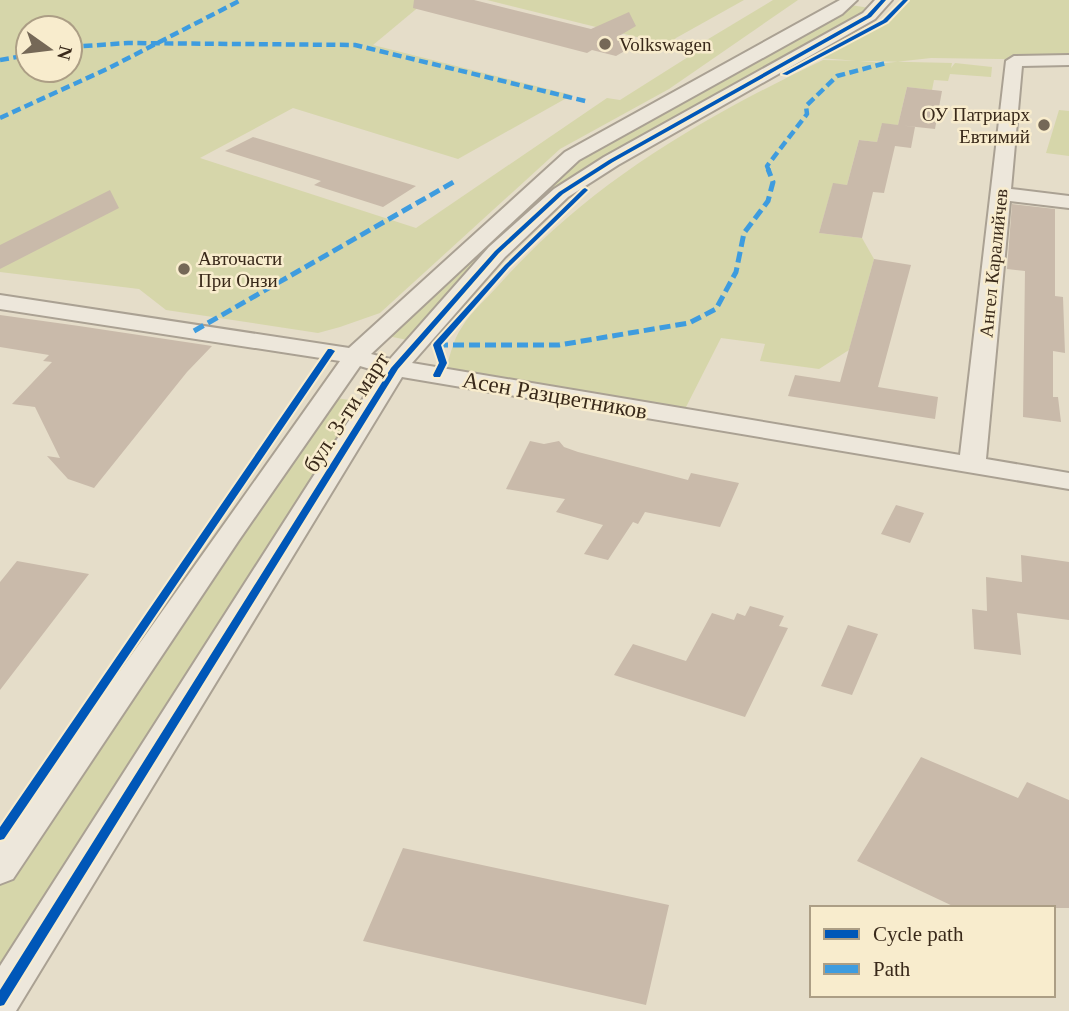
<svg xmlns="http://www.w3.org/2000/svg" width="1069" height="1011" viewBox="0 0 1069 1011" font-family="Georgia,serif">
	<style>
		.green { fill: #d6d6aa; fill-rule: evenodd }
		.building { fill: #c9baaa }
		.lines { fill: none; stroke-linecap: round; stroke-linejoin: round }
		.minor-casing { stroke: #aaa193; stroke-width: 4 }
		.minor { fill: #ede7db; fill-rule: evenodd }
		.quiet-far1 { stroke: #3e9cdf; stroke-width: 4.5; stroke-dasharray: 9 4.5; stroke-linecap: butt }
		.quiet { stroke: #3e9cdf; stroke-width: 5; stroke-dasharray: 11 5; stroke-linecap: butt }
		.cycleway-casing { stroke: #f8eccd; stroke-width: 4 }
		.cycleway { fill: #0057b8; fill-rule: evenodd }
		.poi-dot { fill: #756857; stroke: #f8eccd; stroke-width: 2.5 }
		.labels { text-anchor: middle; stroke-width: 5; stroke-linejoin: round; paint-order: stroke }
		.far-poi-label { font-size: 19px; fill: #39291a; stroke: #f8eccd; text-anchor: start }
		.far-street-label { font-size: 19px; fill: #39291a; stroke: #f8eccd }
		.street-label { font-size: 23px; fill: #39291a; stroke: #f8eccd }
	</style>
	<rect width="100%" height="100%" fill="#e5ddc9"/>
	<path class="green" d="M0,0H427L373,45L572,95L458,159L293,108L200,158L416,228L607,98L620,100L696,52L690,50L773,0H798L669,89L560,149L380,313L340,327L318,333L166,310L139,289L0,272ZM28,28H70V70H28Z
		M487,0H744L676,38L669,45Z
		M906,0H1069V60L931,58L886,63L819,58L885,21Z
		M845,4L875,9L561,193L418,342L377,334L572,156Z
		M823,60L952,63L951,68L955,63L992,67L991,77L950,74L948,81L934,80L932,90L907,87L898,125L882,124L877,142L859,140L847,185L833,184L819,233L862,238L874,259L849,350L819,369L760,361L765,344L721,338L685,409L445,371C450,357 453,339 462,327C471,312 485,300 497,287C588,184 700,119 823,60Z
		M1059,110L1069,111V156L1046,153Z
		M327,397L373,403L0,1001V869Z"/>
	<path class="building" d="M414,0H474L591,29L629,12L636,26L619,36L642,41L616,56L592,50L587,53L413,8Z
		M907,87L942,91L935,129L898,125Z
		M882,123L915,127L911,148L895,146L884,193L873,192L862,238L819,233L833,183L847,185L859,140L877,142Z
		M253,137L356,168L416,186L383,207L314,185L321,181L225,151Z
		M110,190L119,208L0,269V245Z
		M1012,204L1055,209V296L1063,297L1065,353L1053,351V397H1058L1061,422L1023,417L1025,271L1007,269Z
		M874,259L911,265L878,387L938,397L935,419L788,396L795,375L840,382Z
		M0,315L79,326L212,346L187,372L94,488L68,479L47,456L60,458L35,407L12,404L52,362L43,361L49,355L0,347Z
		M530,441L544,444L559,441L564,447L578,452L688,480L691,473L739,483L720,527L645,512L638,524L633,522L608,560L584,554L603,525L556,512L565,499L506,489Z
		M896,505L924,513L910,543L881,534Z
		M1021,555L1069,562V620L1017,613L1021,655L974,649L972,609L987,611L986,577L1022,582Z
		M17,561L89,574L0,690V582Z
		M750,606L784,616L779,626L788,628L745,717L614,675L633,644L686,661L712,613L734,620L737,613L745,616Z
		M848,625L878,634L852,695L821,686Z
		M921,757L1018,798L1027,782L1069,800V908H957L857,861Z
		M403,848L669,905L646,1005L363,941Z"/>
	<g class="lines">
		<g class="minor-casing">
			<path id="minor" d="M840,0H857L842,14L579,160L371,354L390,359L489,247L554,189L604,157L863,13L875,0H892L875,19L618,165L568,197L505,257L412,363L960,455L1006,61L1014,56L1069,55V65L1022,66L1011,189L1069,196V208L1010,201L986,459L1069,473V489L402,377L16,1011H0V966L380,372L360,366L239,540L13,879L0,884V840L340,361L0,309V295L349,348L565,152Z"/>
		</g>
		<use href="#minor" class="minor"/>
		<path class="quiet-far1" d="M70,47L128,43L355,45L589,102
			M0,60L28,55
			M0,118L109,68L241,0
			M769,171L767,166L807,114L806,106L837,76L886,63"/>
		<path class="quiet" d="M194,331L457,180
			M437,345H559L689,323L716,309L736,272L744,233L768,201L773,182L768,169"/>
		<g class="cycleway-casing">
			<path id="cycleway" d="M881,0H886L871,17L613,162L563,194L499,253L398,369L4,1005L0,1006V990L391,368L495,251L559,192L609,160L867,15Z
				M903,0H908L887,22L787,75L782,74L883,20Z
				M585,188L588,190L587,191L509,267L441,345L447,363L440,377H434L433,375L439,363L433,345L434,343L505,265L583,189Z
				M328,349H331L335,351L4,839L0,840V827Z"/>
		</g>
		<use href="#cycleway" class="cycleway"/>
	</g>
	<g class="poi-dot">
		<circle cx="605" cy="44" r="7"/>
		<circle cx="1044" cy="125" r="7"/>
		<circle cx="184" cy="269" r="7"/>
	</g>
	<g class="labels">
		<g class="far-poi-label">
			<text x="619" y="51">Volkswagen</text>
			<text x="1030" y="121" text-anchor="end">ОУ Патриарх<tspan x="1030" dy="22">Евтимий</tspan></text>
			<text x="198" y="265">Авточасти<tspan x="198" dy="22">При Онзи</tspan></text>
		</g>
		<g class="far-street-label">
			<text transform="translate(993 263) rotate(-84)" y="7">Ангел Каралийчев</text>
		</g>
		<g class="street-label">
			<text transform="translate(555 395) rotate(10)" y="8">Асен Разцветников</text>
			<text transform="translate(346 412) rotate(-57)" y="8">бул. 3-ти март</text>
		</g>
	</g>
	<rect x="810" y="906" width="245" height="91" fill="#f8eccd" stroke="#ac9e85" stroke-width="2"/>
	<rect x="824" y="929" width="35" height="10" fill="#0057b8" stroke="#ac9e85" stroke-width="2"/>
	<text x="873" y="941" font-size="21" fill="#39291a">Cycle path</text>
	<rect x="824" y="964" width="35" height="10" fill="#3e9cdf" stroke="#ac9e85" stroke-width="2"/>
	<text x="873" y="976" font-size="21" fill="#39291a">Path</text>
	<g transform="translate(49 49) rotate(104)"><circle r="33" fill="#f8eccd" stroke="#ac9e85" stroke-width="2"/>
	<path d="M0-5L12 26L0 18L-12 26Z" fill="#756857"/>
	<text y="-10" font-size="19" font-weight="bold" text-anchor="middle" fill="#39291a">N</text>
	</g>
</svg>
